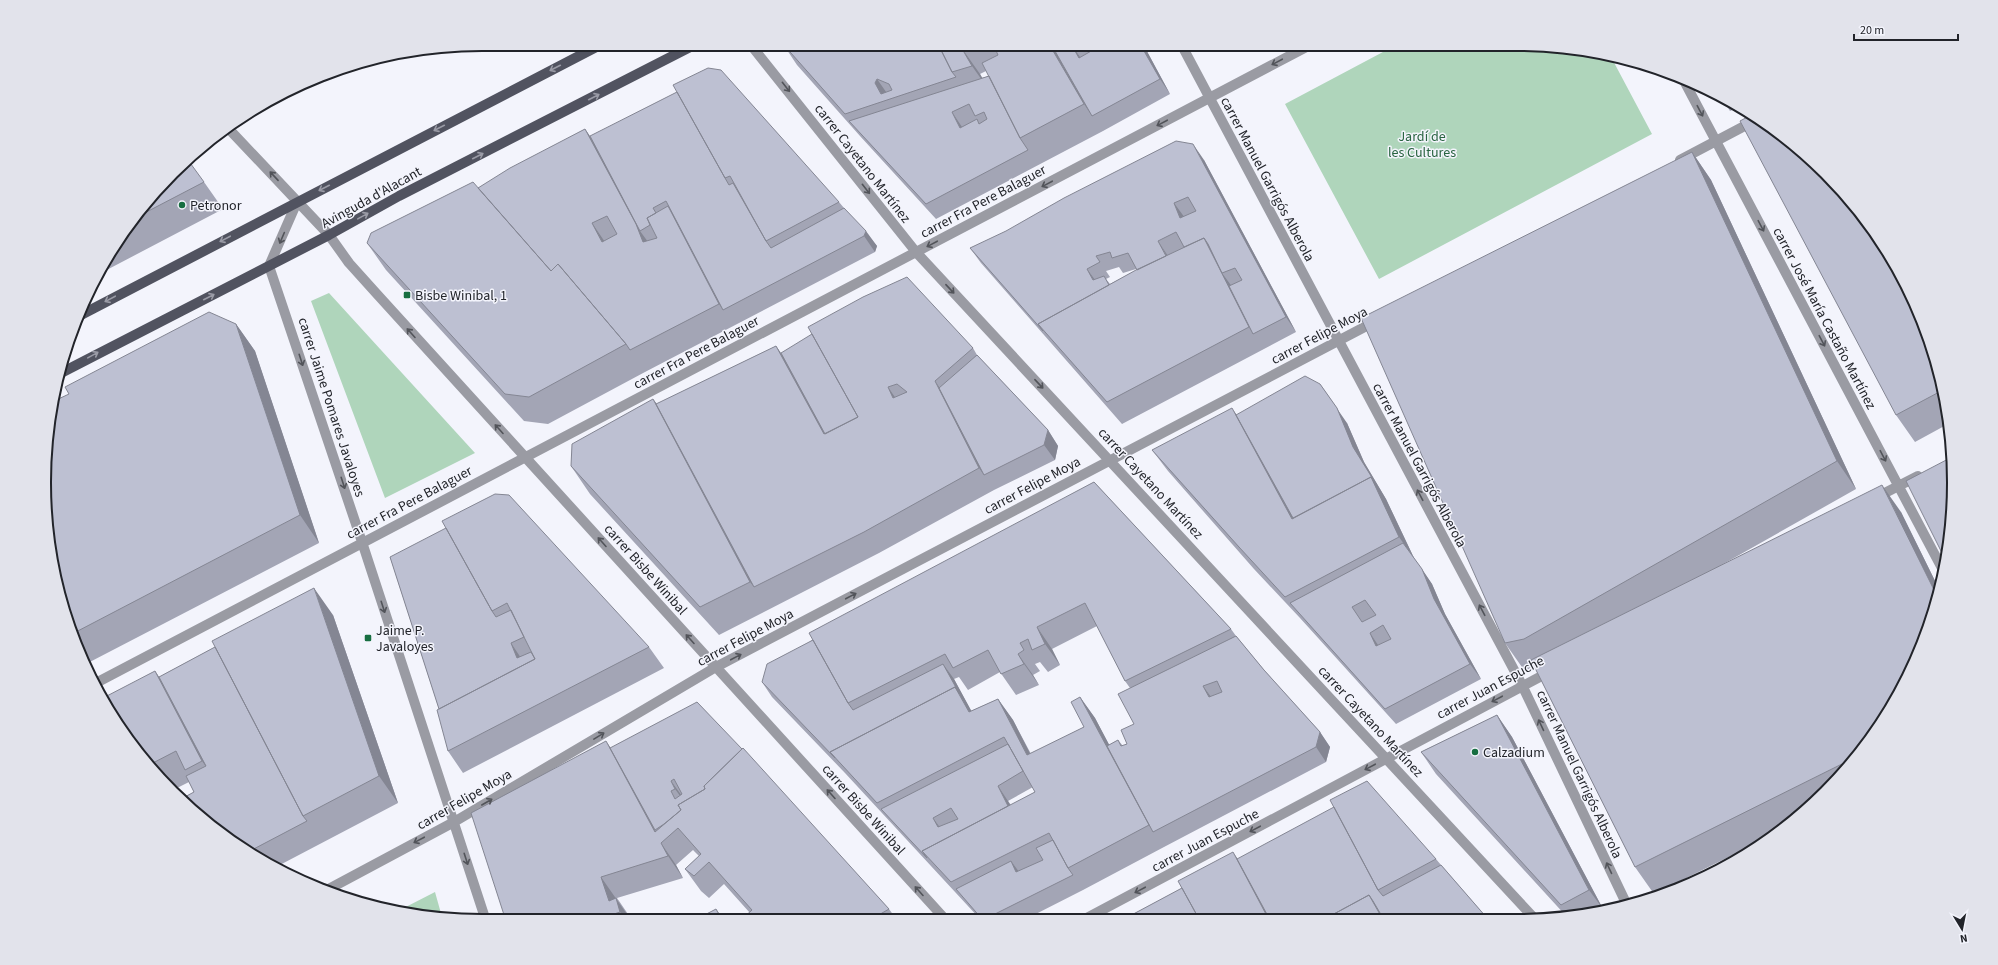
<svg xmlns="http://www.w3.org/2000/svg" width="1998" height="965" viewBox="0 0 1998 965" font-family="'Source Sans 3',sans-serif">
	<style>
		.green { fill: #afd5bb }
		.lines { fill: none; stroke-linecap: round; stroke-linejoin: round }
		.minor { stroke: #9a9ba3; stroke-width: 10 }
		.major { stroke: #515360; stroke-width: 10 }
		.wall { fill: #a3a5b5; fill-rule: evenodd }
		.shaded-wall { fill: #848693 }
		.building { fill: #bdc0d2; stroke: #848693; fill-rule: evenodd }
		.oneway { stroke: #52545a }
		.oneway2 { stroke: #9a9ba6 }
		.poi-dot { fill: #176e41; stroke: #f3f4fc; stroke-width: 1.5 }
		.labels { text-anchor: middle; stroke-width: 3; stroke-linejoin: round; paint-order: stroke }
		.park-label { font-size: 14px; fill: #296441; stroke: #f3f4fc }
		.street-label { font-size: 14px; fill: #22242a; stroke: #f3f4fc }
		.poi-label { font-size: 14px; fill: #22242a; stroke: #f3f4fc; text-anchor: start }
		.rim { fill: none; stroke: #22242a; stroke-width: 2 }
	</style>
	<rect width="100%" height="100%" fill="#f3f4fc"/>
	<path class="green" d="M1398,44H1516L1601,52L1610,55L1652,134L1379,279L1285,104Z
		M329,293L475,453L385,498L311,301Z
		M435,892L442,917L396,912Z"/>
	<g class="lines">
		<path class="minor" d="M750,44L916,252L1533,917
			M1181,44L1522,685L1626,903
			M1682,77L1944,572
			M227,127L329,235L349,263L376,293L945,919
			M1680,160L1754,121
			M297,202L269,266L362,542L486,921
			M1875,498L1918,476
			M94,684L1312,44
			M325,891L454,822L716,667L1376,321
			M1085,919L1551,671"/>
		<path class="major" d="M77,317L602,44
			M59,374L329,235L399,196L696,44"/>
	</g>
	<path class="wall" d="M783,44H1143L1170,94L1103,131L936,219L860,136L797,65ZM986,71L989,76L982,78L980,74Z
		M1721,97L1739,107L1730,111Z
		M585,129L590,136L839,202L844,208L877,246L875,252L645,372L548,424L524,421L386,270L367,243L478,188Z
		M1692,152L1711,180L1856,489L1718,567L1901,512L1939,589L1921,651L1863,750L1783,830L1654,894L1635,867L1535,668L1524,670L1505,643Z
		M1204,160L1296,332L1122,424L981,263L970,248ZM1119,267L1123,273L1136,269L1137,270L1110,284L1106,279L1110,277L1106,271Z
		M204,182L223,209L99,274L118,239L153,193Z
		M1921,315L1946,397L1948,424L1915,442L1896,415Z
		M236,324L255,351L319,543L84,665L67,623Z
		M776,346L781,353L973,348L977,355L1048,430L1058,446L1055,460L994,490L879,553L719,635L590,494L571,466L653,399L657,404Z
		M1236,415L1347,423L1364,462L1386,499L1414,558L1432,584L1445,614L1481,679L1396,724L1300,618L1254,569L1168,471L1152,450Z
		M1094,482L1231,629L1236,636L1264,670L1320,732L1330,747L1326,762L1164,847L1083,890L1026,919H980L845,773L772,697L762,682L813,639ZM1097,626L1125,681L1130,688L1134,724L1127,744L1123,746L1118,740L1109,745L1095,718L1080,697L1084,727L1031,754L1013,720L998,699L971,711L954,679L959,677L968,690L1000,672L1016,695L1039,685L1033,675L1040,671L1035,664L1040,662L1048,672L1060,665L1052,649ZM1033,787L1035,792L1011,805L1008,801Z
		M390,557L649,647L664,668L463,773L448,751L439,709Z
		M333,615L398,803L276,867L239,847L194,792L189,782L173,790L134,749L155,671L159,677L215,647Z
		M697,702L889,909L897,920H741L750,913L724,884L709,898L701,891L685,869L699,856L693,850L676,865L683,878L617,898L632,920L506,921Z
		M1497,715L1512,737L1603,909L1573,917H1567L1436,774L1421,752Z
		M1237,859H1436L1441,865L1487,918L1124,919Z"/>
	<path class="shaded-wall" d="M1049,44H1051L1092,116L1084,104Z
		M1071,44L1080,57L1089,73L1079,58Z
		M1140,44H1143L1170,94L1160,79Z
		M961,47L980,74L991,93L972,66Z
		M877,79L891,99L881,94L875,83Z
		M952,112L962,127L960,128Z
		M585,129L600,151L640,231L651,246L643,242Z
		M1193,144L1204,160L1296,332L1286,317Z
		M1692,152L1711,180L1856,489L1837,461Z
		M1174,203L1185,218H1180Z
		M668,206L683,228L723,310L719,304Z
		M592,223L607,245L602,242Z
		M866,231L877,246L875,252L864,236Z
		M1204,238L1219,259L1222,273L1233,288L1253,334L1249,327Z
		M1158,241L1168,256L1170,262Z
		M1087,269L1098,284L1093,280Z
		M236,324L255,351L319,543L300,515Z
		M776,346L791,368L830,440L824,434Z
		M935,381L950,403L984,475L979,468Z
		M1320,384L1347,423L1364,462L1386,499L1414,558L1399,537Z
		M888,387L903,409L893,398Z
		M653,399L672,426L754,587L750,582Z
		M1232,408L1247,430L1298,524L1292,519Z
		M1048,430L1058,446L1055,460L1044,445Z
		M1882,485L1901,512L1939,589L1937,596Z
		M1422,569L1432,584L1445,614L1481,679L1470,664L1434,599Z
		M314,588L333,615L398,803L379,776Z
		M1037,627L1052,649L1060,665L1045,644Z
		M1370,633L1380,648L1376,646Z
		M511,643L521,658H517Z
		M1018,654L1033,675L1039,685L1024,664Z
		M943,664L954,679L984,734L969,712Z
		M155,671L174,699L221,788L202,761Z
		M1203,686L1214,701L1209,697Z
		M1080,697L1095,718L1155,831L1153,832L1149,825Z
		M998,699L1013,720L1042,777L1027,755Z
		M1497,715L1512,737L1603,909L1589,890Z
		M1320,732L1330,747L1326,762L1316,747Z
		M606,741L621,763L655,830L663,842L655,832Z
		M671,781L682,796L686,804L675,789Z
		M998,786L1008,801L1022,828L1011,812Z
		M933,818L944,833L938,827Z
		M661,843L676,865L683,878L668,856Z
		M1233,852L1248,874L1272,918H1268Z
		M1011,861L1022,876L1016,872Z
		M601,877L631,920H632H626L620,912L609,901Z
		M716,909L724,920H722Z
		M614,914L618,921H616Z"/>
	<path class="building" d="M783,44H938L952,72L956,77L845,114ZM877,79L889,84L892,90L881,94L875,83Z
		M938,44H967L961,47L972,66L952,72Z
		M993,44H1049L1084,104L1020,138L982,63L998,55Z
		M1051,44H1071L1079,58L1093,50L1090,44H1140L1160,79L1092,116Z
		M708,68L721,70L839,202L766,241L730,176L725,178L673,85Z
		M989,76L1020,138L1028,150L926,204L849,121ZM969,104L975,116L984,112L987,119L979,124L977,119L960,128L952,112Z
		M677,92L725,178L729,185L733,183L766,241L771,248L844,208L866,231L864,236L723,310L666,201L653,208L656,213L647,218L650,225L640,231L590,136Z
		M1753,114L1759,118L1826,173L1880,239L1921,315L1943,390L1896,415L1740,121Z
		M585,129L636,224L643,242L657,238L647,218L668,206L719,304L630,350L626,344L558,264L551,271L478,188L510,168ZM607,216L617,234L602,242L592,223Z
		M1176,141L1193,144L1286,317L1253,334L1229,286L1242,280L1235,268L1222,273L1208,244L1204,238L1184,247L1176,232L1158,241L1166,256L1137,270L1128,253L1112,258L1110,252L1096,256L1100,262L1087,269L1093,280L1104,276L1109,285L1038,324L1043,331L970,248L1006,231L1064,198ZM1188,197L1196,211L1180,218L1174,203Z
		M1692,152L1837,461L1524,639L1505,643L1361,318Z
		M188,160L204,182L133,219L153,193Z
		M473,182L551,271L558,264L626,344L529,397L505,394L367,243L371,233Z
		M1204,238L1249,327L1107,402L1038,324L1136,270Z
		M907,277L973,348L935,381L979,468L864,532L754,587L656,404L776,346L824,434L858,417L808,327L863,297ZM897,384L907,392L893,398L888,387Z
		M209,312L236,324L300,515L72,634L67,623L48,540L45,454L52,402L69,394L65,387Z
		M812,334L858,417L825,434L781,353Z
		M977,355L1048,430L1044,445L984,475L939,388Z
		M1305,376L1320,384L1337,408L1353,447L1376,484L1371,477L1293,518L1236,415Z
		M653,399L750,582L700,607L571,466L572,444Z
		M1232,408L1292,519L1371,477L1399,537L1285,597L1239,547L1152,450Z
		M1952,457L1954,483L1946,561L1906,481Z
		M1094,482L1231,629L1125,681L1085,603L1037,627L1045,644L1032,650L1028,639L1020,643L1024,650L1018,654L1024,664L1001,674L988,650L953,668L945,654L848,703L809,633Z
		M1882,485L1937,596L1921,651L1863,750L1856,757L1635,867L1531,660Z
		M495,494L509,495L649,647L448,751L437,710L535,659L507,603L492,611L442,521Z
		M446,528L492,611L496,617L511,610L524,637L511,643L517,658L531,652L535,659L439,709L390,557Z
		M1403,543L1422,569L1434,599L1470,664L1385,709L1290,603ZM1365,600L1376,615L1362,622L1352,607ZM1383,625L1391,639L1376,646L1370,633Z
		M314,588L379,776L303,816L212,641Z
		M1236,636L1264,670L1320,732L1316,747L1153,832L1107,746L1118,740L1121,746L1127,744L1121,730L1134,724L1118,694ZM1217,681L1222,692L1209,697L1203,686Z
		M813,640L848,703L853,710L943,664L959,693L955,687L830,752L835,758L762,682L767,664Z
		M215,647L303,816L307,821L248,852L239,847L193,812L181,799L194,792L186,776L206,766L159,677Z
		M155,671L202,761L185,770L176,751L149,765L134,749L103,698Z
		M955,687L969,712L998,699L1027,755L1084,727L1071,702L1080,697L1149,825L1068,868L1049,833L951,882L922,851L1035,792L1004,737L877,803L830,752Z
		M697,702L742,749L704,786L705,789L678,805L681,810L664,824L655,830L610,748ZM674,779L682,794L675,799L671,791L675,789L671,781Z
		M1497,715L1589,890L1561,905L1421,752Z
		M606,741L655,832L681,810L678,805L705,789L704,786L743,748L889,909L870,920H741L752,910L709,862L694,876L685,869L701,854L678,828L661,843L668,856L601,877L609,901L616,898L620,912L614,914L616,921H506L471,813Z
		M1008,744L1023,771L998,786L1008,806L922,851L927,858L881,809ZM951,808L958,819L938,827L933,818Z
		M1367,781L1436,859L1378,890L1330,800Z
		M1334,807L1378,890L1383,896L1441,865L1487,918H1383L1373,901L1369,895L1332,915L1334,918H1269L1237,859Z
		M1053,840L1068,868L1073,875L985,919H982L956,889L1011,861L1016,872L1043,860L1036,848Z
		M1233,852L1268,918L1199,919L1178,881Z
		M1182,888L1199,919H1124Z
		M1369,895L1382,918H1334L1332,915Z
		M716,909L722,920H695Z
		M894,916L897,920H887Z"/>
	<defs><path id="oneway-shaft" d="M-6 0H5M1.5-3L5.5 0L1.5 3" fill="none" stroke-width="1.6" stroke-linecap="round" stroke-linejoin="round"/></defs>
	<g class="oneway">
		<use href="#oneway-shaft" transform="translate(1277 62) rotate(152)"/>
		<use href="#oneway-shaft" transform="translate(786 87) rotate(52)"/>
		<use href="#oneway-shaft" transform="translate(1700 111) rotate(62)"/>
		<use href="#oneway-shaft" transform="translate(1162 123) rotate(152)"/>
		<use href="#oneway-shaft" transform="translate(274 176) rotate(-133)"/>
		<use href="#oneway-shaft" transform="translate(1047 184) rotate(152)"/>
		<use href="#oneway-shaft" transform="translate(866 189) rotate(52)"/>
		<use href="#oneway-shaft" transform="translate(1761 226) rotate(62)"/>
		<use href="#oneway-shaft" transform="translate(282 238) rotate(113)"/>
		<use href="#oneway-shaft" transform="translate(932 244) rotate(152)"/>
		<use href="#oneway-shaft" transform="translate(950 289) rotate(47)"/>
		<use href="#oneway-shaft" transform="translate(411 333) rotate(-132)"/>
		<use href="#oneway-shaft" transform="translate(1822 341) rotate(62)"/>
		<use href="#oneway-shaft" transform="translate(301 360) rotate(72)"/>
		<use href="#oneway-shaft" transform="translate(1039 384) rotate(47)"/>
		<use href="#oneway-shaft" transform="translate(499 429) rotate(-132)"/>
		<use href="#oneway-shaft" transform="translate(1883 456) rotate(62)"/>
		<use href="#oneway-shaft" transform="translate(343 483) rotate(72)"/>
		<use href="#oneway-shaft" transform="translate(1420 495) rotate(-118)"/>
		<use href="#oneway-shaft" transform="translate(602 542) rotate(-132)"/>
		<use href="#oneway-shaft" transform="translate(851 596) rotate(-28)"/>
		<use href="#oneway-shaft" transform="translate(383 607) rotate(72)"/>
		<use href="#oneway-shaft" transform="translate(1482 610) rotate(-118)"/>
		<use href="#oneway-shaft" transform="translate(690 639) rotate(-132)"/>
		<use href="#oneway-shaft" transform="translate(736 657) rotate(-28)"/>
		<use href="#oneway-shaft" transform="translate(1497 699) rotate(152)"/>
		<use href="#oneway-shaft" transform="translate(1541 725) rotate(-115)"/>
		<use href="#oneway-shaft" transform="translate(599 736) rotate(-31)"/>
		<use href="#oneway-shaft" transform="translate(1370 767) rotate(152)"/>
		<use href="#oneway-shaft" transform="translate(831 794) rotate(-132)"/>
		<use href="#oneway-shaft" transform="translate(487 802) rotate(-30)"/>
		<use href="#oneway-shaft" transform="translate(1255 829) rotate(152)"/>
		<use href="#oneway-shaft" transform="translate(419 840) rotate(152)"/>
		<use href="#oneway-shaft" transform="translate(466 859) rotate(72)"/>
		<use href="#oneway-shaft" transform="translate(1609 868) rotate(-115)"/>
		<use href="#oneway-shaft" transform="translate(1140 890) rotate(152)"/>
		<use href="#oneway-shaft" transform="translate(919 891) rotate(-132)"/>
	</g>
	<g class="oneway2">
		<use href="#oneway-shaft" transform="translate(555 68) rotate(153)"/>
		<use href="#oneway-shaft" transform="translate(594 97) rotate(-27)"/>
		<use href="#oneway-shaft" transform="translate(439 128) rotate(153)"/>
		<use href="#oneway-shaft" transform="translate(478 156) rotate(-27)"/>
		<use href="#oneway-shaft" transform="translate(324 188) rotate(153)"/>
		<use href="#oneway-shaft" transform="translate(363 216) rotate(-29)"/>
		<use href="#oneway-shaft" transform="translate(225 239) rotate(152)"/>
		<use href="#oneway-shaft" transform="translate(209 297) rotate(-27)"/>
		<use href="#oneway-shaft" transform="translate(110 299) rotate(152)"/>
		<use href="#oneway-shaft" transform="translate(93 355) rotate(-29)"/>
	</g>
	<g class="poi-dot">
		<circle cx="182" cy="205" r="4"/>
		<rect x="403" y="291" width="8" height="8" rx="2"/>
		<rect x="364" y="634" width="8" height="8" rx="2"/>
		<circle cx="1475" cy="752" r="4"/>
	</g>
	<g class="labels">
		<g class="park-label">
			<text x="1422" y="141">Jardí de<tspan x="1422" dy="16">les Cultures</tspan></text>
		</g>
		<g class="street-label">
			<text transform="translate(863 163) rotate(52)" y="5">carrer Cayetano Martínez</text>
			<text transform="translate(1268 179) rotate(62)" y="5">carrer Manuel Garrigós Alberola</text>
			<text transform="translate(371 197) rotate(-29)" y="5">Avinguda d'Alacant</text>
			<text transform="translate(983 201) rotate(-28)" y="5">carrer Fra Pere Balaguer</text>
			<text transform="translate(1825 318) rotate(62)" y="5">carrer José María Castaño Martínez</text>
			<text transform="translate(1319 335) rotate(-28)" y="5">carrer Felipe Moya</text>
			<text transform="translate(696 352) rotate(-28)" y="5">carrer Fra Pere Balaguer</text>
			<text transform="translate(332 407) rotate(72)" y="5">carrer Jaime Pomares Javaloyes</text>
			<text transform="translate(1420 465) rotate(62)" y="5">carrer Manuel Garrigós Alberola</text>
			<text transform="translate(1151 483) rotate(47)" y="5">carrer Cayetano Martínez</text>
			<text transform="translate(1032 485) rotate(-28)" y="5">carrer Felipe Moya</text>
			<text transform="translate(409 502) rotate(-28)" y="5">carrer Fra Pere Balaguer</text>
			<text transform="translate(646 569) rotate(48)" y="5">carrer Bisbe Winibal</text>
			<text transform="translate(745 637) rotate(-28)" y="5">carrer Felipe Moya</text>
			<text transform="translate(1490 687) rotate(-28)" y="5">carrer Juan Espuche</text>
			<text transform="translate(1371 721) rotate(47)" y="5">carrer Cayetano Martínez</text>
			<text transform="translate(1580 774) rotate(65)" y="5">carrer Manuel Garrigós Alberola</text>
			<text transform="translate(464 799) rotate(-30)" y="5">carrer Felipe Moya</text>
			<text transform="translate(864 809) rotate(48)" y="5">carrer Bisbe Winibal</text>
			<text transform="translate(1205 840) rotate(-28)" y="5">carrer Juan Espuche</text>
		</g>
		<g class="poi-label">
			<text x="190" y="210">Petronor</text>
			<text x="415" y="300">Bisbe Winibal, 1</text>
			<text x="376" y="635">Jaime P.<tspan x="376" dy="16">Javaloyes</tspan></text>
			<text x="1483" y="757">Calzadium</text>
		</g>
	</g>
	<path d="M0 0H1998V965H0ZM482 51H1516A431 431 0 0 1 1947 482V483A431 431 0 0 1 1516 914H482A431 431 0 0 1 51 483V482A431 431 0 0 1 482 51Z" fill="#e2e3eb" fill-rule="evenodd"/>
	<path class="rim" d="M482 51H1516A431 431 0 0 1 1947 482V483A431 431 0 0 1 1516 914H482A431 431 0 0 1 51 483V482A431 431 0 0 1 482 51Z"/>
	<g transform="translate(1962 929) rotate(170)" stroke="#f3f4fc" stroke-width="3" paint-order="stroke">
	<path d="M0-3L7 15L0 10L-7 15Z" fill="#22242a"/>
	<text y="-6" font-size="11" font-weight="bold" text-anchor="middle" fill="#22242a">N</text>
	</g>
	<path d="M1854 34v6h104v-6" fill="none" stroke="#22242a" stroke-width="2"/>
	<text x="1860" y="34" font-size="12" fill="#22242a" stroke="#f3f4fc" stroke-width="3" paint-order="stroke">20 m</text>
</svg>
